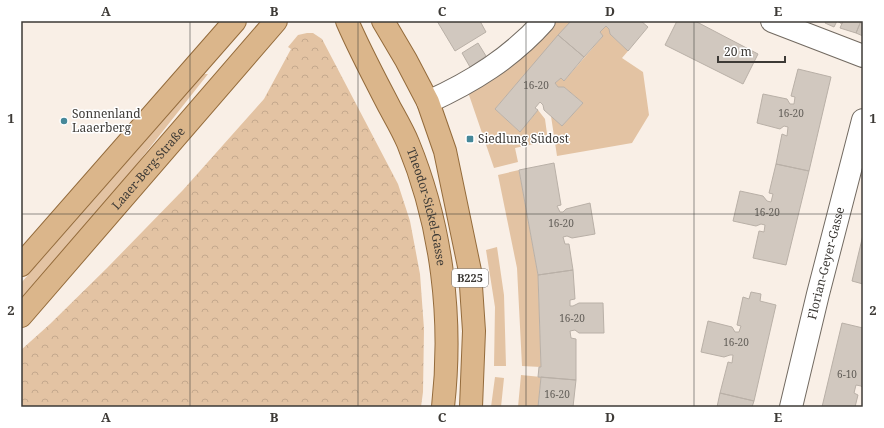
<svg xmlns="http://www.w3.org/2000/svg" width="884" height="428" viewBox="0 0 884 428" font-family="'Noto Serif',serif">
	<style>
		.grass { fill: #e3c3a3 }
		.forest { fill: url(#forest-crowns) }
		.building { fill: #d1c8bf; stroke: #b9b0a7 }
		.lines { fill: none; stroke-linecap: round; stroke-linejoin: round }
		.minor-casing { stroke: #726a61; stroke-width: 24 }
		.major-casing { stroke: #946b3b; stroke-width: 24 }
		.minor { stroke: #fff; stroke-width: 22 }
		.major { stroke: #dbb68b; stroke-width: 22 }
		.grid { fill: none; stroke: #3d3a36; stroke-width: 1; stroke-opacity: 0.55 }
		.poi-dot { fill: #468899; stroke: #fff; stroke-width: 1.5 }
		.labels { text-anchor: middle; stroke-width: 3; stroke-linejoin: round; paint-order: stroke }
		.number-label { font-size: 10px; fill: #625e58 }
		.shield { fill: #fff; stroke: #777572; stroke-width: 1 }
		.shield-label { font-size: 11px; font-weight: bold; fill: #3d3a36 }
		.poi-label { font-size: 12px; fill: #3d3a36; stroke: #fff; text-anchor: start }
		.street-label { font-size: 12px; fill: #3d3a36; stroke: #fff }
		.neatline { fill: none; stroke: #3d3a36; stroke-width: 1.5 }
		.grid-label { font-size: 13px; text-anchor: middle; font-weight: bold; fill: #3d3a36 }
	</style>
	<defs>
		<pattern id="forest-crowns" width="20" height="18" patternUnits="userSpaceOnUse"><rect width="20" height="18" fill="#e3c3a3"/><path d="M2 6a3 3 0 1 1 6 0M12 15a3 3 0 1 1 6 0" fill="none" stroke="#c4a88d"/></pattern>
	</defs>
	<rect width="100%" height="100%" fill="#f9efe6"/>
	<path class="grass" d="M553,21H571L495,109L520,132L538,110L545,119L548,141L515,148L518,162L494,168L469,95L470,91Z
		M606,26L609,29L610,34L628,51L622,58L643,72L649,115L632,143L557,156L551,116L562,126L583,103L564,87H558L555,83L561,78L564,81L603,36L600,32Z
		M204,74H208L110,198L21,298V283Z
		M519,170L538,275L541,367L522,366L517,268L498,175Z
		M497,247L504,295L506,366H494L495,307L486,250Z
		M521,375L541,377L538,407H518Z
		M495,377L504,378L501,407H491Z"/>
	<path class="forest" d="M307,33H313L322,39L398,184L410,221L420,274L424,329L423,392L421,407H21V350L50,324L107,268L183,190L264,99L291,49L288,47L298,35Z"/>
	<path class="building" d="M437,21H480L486,32L455,51Z
		M571,21H641L648,27L628,51L610,34L609,29L606,26L600,32L603,36L584,57L558,35Z
		M677,21H695L758,54L743,84L665,45Z
		M826,21H843L842,24L837,21L834,27L825,23Z
		M843,21H861L856,33L840,28Z
		M861,21H863V36L856,33Z
		M558,35L584,57L564,81L561,78L555,83L558,87H564L583,103L562,126L544,110L543,105L540,102L535,108L538,110L520,132L495,109Z
		M478,43L486,56L470,67L462,53Z
		M798,69L831,77L809,171L776,164L782,134L787,136L788,127L784,126L780,129L757,123L763,94L787,99L790,104H794L795,97L791,96Z
		M554,163L561,205L557,206L560,212H563L566,209L590,203L595,234L572,238L567,236L563,237L565,244H569L573,270L538,275L519,170Z
		M776,164L809,171L786,265L753,258L759,231L764,232L765,225L761,224L756,226L733,221L740,191L763,196L767,201L771,202L773,194L769,193Z
		M863,235V284L852,281Z
		M573,270L575,299L570,300V306H573L579,303H603L604,333H579L575,330L570,331L571,338L576,339V380L538,377L539,367H541L538,275Z
		M751,292L761,294L760,301L776,305L754,401L720,393L728,362L732,363L733,355H730L724,357L701,352L708,321L732,327L735,332H739L741,326L737,325L743,297L749,299Z
		M842,323L863,328V358L862,362L863,363V388L861,386L856,385L854,393L858,395L855,407H822Z
		M541,377L576,380L573,407H538Z
		M720,393L754,401L752,407H717Z"/>
	<g class="lines">
		<g class="minor-casing">
			<g id="minor">
				<path d="M772,21L863,56"/>
				<path d="M428,102C472,82 511,58 544,21"/>
				<path id="s1" d="M791,407L818,294L863,120"/>
			</g>
		</g>
		<g class="major-casing">
			<g id="major">
				<path id="s2" d="M347,21C360,51 375,79 390,108C396,119 403,131 408,143C442,226 453,318 443,407"/>
				<path d="M383,21L406,60L428,102L445,151L470,271L474,331L471,407"/>
				<path d="M21,265L235,21"/>
				<path id="s3" d="M21,316L276,21"/>
			</g>
		</g>
		<use href="#minor" class="minor"/>
		<use href="#major" class="major"/>
	</g>
	<path class="grid" d="M190,21V407M358,21V407M526,21V407M694,21V407M21,214H863"/>
	<g class="poi-dot">
		<circle cx="64" cy="121" r="4"/>
		<rect x="466" y="135" width="8" height="8" rx="2"/>
	</g>
	<g class="labels">
		<g class="number-label">
			<text x="536" y="89">16-20</text>
			<text x="791" y="117">16-20</text>
			<text x="767" y="216">16-20</text>
			<text x="561" y="227">16-20</text>
			<text x="572" y="322">16-20</text>
			<text x="736" y="346">16-20</text>
			<text x="847" y="378">6-10</text>
			<text x="557" y="398">16-20</text>
		</g>
		<rect class="shield" x="452" y="269" width="36" height="18" rx="3"/>
		<g class="shield-label">
			<text x="470" y="282">B225</text>
		</g>
		<g class="poi-label">
			<text x="72" y="118">Sonnenland<tspan x="72" dy="14">Laaerberg</tspan></text>
			<text x="478" y="143">Siedlung Südost</text>
		</g>
		<g class="street-label">
			<text dy="4" stroke="none"><textPath href="#s3" startOffset="195">Laaer-Berg-Straße</textPath></text>
			<text dy="4" stroke="none"><textPath href="#s2" startOffset="203">Theodor-Sickel-Gasse</textPath></text>
			<text dy="4" stroke="none"><textPath href="#s1" startOffset="148">Florian-Geyer-Gasse</textPath></text>
		</g>
	</g>
	<rect width="884" height="428" fill="none" stroke="#ffffff" stroke-width="44"/>
	<path d="M718 56v6h67v-6" fill="none" stroke="#3d3a36" stroke-width="2"/>
	<text x="724" y="56" font-size="12" fill="#3d3a36" stroke="#ffffff" stroke-width="3" paint-order="stroke">20 m</text>
	<rect x="22" y="22" width="840" height="384" class="neatline"/>
	<g class="grid-label">
		<text x="106" y="16">A</text>
		<text x="274" y="16">B</text>
		<text x="442" y="16">C</text>
		<text x="610" y="16">D</text>
		<text x="778" y="16">E</text>
		<text x="11" y="123">1</text>
		<text x="873" y="123">1</text>
		<text x="11" y="315">2</text>
		<text x="873" y="315">2</text>
		<text x="106" y="422">A</text>
		<text x="274" y="422">B</text>
		<text x="442" y="422">C</text>
		<text x="610" y="422">D</text>
		<text x="778" y="422">E</text>
	</g>
</svg>
